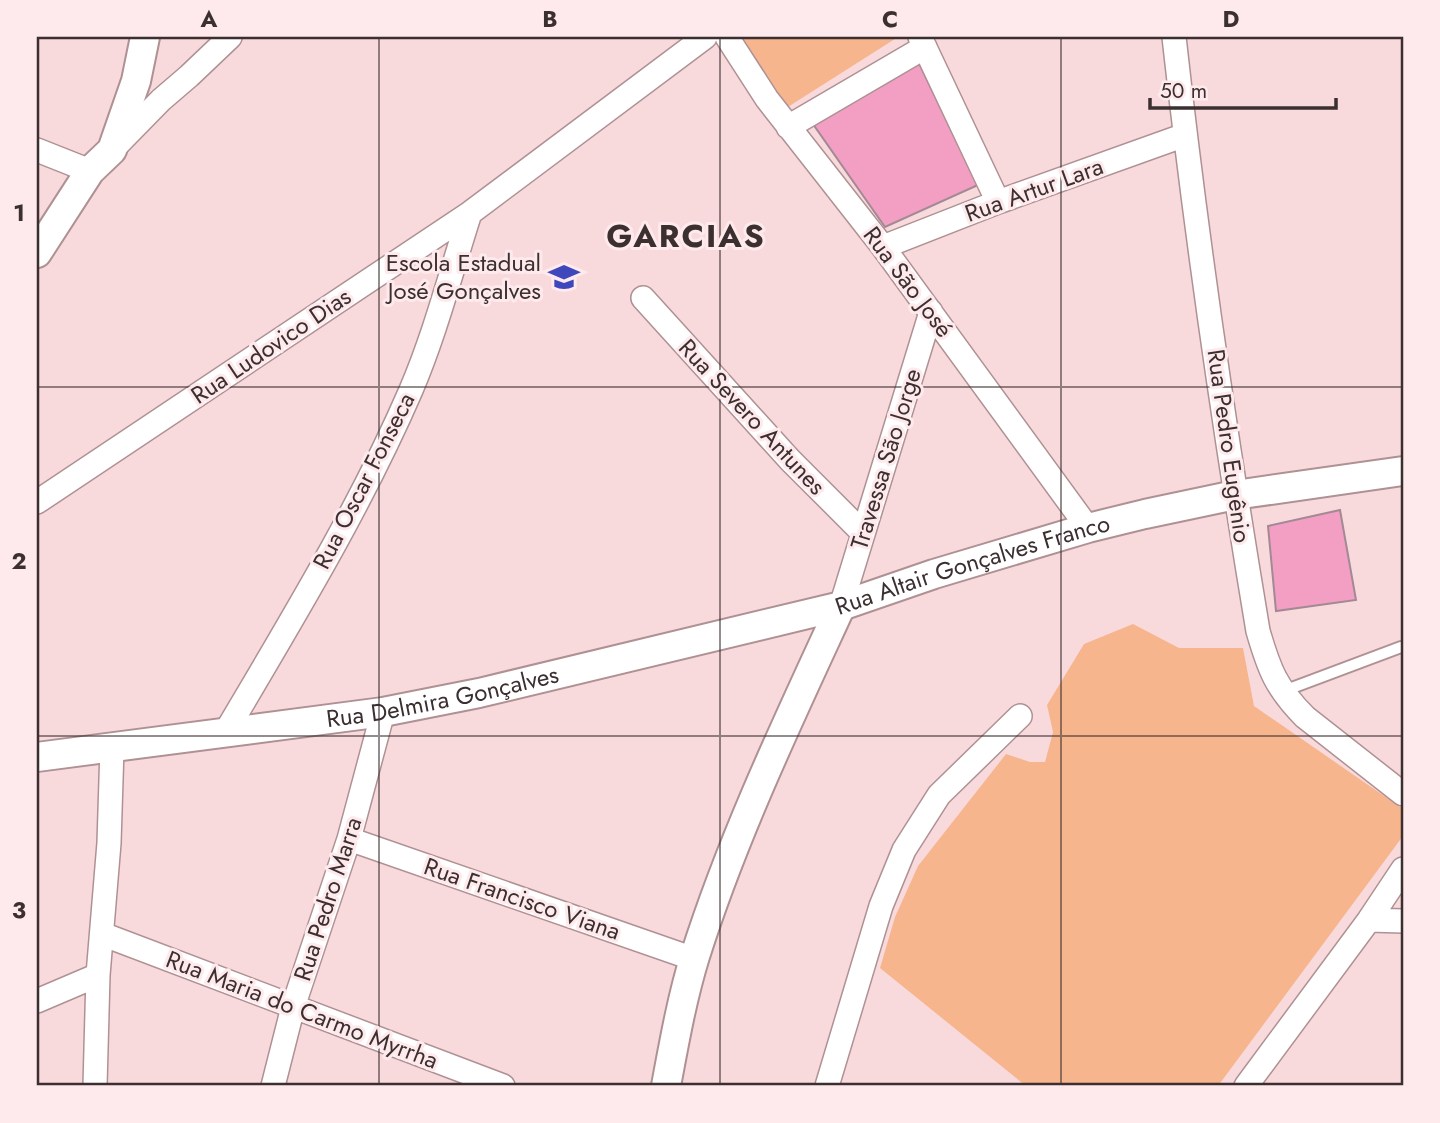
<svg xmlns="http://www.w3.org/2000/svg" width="1440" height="1123" viewBox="0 0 1440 1123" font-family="Jost,sans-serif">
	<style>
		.green { fill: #f7b58e }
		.building { fill: #f29fc3; stroke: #a38994; stroke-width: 2 }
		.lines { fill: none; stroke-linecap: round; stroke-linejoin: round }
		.service-casing { stroke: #af9194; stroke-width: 14 }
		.minor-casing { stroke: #af9194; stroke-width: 26 }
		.tertiary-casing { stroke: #af9194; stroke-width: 32 }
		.service { stroke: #fff; stroke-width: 10 }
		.minor { stroke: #fff; stroke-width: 23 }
		.tertiary { stroke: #fff; stroke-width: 28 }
		.grid { fill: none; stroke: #3b2f30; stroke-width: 2; stroke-opacity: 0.55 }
		.labels { text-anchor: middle; stroke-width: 6; stroke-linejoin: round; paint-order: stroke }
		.street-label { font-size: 24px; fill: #3b2f30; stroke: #feeaec }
		.poi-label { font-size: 24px; fill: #3b2f30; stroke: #feeaec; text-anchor: end }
		.district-label { font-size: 32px; font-weight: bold; letter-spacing: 2px; fill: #3b2f30; stroke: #feeaec }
		.neatline { fill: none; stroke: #3b2f30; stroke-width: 2.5 }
		.grid-label { font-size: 23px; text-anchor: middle; font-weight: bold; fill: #3b2f30 }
	</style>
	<rect width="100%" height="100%" fill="#f9dadc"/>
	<path class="green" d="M726,37H898L780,112Z
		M1133,624L1179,648H1243L1254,706L1403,809V836L1218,1086H1026L880,968L895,917L918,866L1006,754L1030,762H1045L1053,732L1047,705L1084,644Z"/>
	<path class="building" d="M916,57L978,185L885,227L813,124Z
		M1340,510L1356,600L1276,611L1268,526Z"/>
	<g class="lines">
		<g class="service-casing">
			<path id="service" d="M1281,692L1401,647"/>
		</g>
		<g class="minor-casing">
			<path id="minor" d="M727,37L767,99L883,247L1088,528
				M920,37L998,202
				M1174,37C1196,235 1225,434 1258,631C1269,669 1276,688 1305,717L1403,794
				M788,127L925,47
				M114,148L161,100L189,76L230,37
				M37,150L90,171
				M883,247L998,202L1185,135
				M643,298L790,460L863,533
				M37,502L470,213L705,37
				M841,606L931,312
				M225,733C291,621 359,510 411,390C435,334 451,272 470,213
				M349,839L694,959
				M1369,920L1403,921
				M102,934L503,1086
				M37,1001L98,975
				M95,1086L98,975L109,843L112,748
				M273,1086L293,1007L349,839L383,712
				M827,1086L881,906L904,850L939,795L1020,716
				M1246,1086L1369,920L1403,869"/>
		</g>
		<g class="tertiary-casing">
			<g id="tertiary">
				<path d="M37,253L90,171L112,150L136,81L145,37"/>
				<path id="s1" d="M37,757L383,712L479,693L841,606L934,574L1088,528L1145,514L1235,495L1403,471"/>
				<path d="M666,1086C674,1043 682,998 695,956C733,836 788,721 841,606"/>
			</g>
		</g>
		<use href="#service" class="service"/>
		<use href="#minor" class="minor"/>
		<use href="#tertiary" class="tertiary"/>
	</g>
	<path class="grid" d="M379,37V1086M720,37V1086M1061,37V1086M37,387H1403M37,736H1403"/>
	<defs>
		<g id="school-bare" transform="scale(2.415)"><path d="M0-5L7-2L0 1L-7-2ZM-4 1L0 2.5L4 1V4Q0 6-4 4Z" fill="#3e48bc" stroke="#feeaec" stroke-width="2.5" paint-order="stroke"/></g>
	</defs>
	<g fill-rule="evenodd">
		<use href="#school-bare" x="564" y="277"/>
	</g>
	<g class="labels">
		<g class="street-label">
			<text transform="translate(1034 190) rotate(-20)" y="8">Rua Artur Lara</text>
			<text transform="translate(908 282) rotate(53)" y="8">Rua São José</text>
			<text transform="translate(271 346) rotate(-34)" y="8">Rua Ludovico Dias</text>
			<text transform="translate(752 417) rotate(47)" y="8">Rua Severo Antunes</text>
			<text transform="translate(1229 446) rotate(82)" y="8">Rua Pedro Eugênio</text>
			<text transform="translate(886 459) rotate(-73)" y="8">Travessa São Jorge</text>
			<text transform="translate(364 481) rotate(-63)" y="8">Rua Oscar Fonseca</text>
			<text dy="8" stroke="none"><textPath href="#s1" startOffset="957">Rua Altair Gonçalves Franco</textPath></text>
			<text dy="8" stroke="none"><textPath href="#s1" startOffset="410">Rua Delmira Gonçalves</textPath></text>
			<text transform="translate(328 899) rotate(-72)" y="8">Rua Pedro Marra</text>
			<text transform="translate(522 899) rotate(19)" y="8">Rua Francisco Viana</text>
			<text transform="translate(302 1010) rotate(21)" y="8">Rua Maria do Carmo Myrrha</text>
		</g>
		<g class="poi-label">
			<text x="541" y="271">Escola Estadual<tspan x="541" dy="28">José Gonçalves</tspan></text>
		</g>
		<g class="district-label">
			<text x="686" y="247">GARCIAS</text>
		</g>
	</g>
	<rect width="1440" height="1123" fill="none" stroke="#feeaec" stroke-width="77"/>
	<path d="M1150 98v10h186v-10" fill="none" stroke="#3b2f30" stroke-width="3.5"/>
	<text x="1160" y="98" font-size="21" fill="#3b2f30" stroke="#feeaec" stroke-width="5" paint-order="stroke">50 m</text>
	<rect x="38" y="38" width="1364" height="1046" class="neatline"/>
	<g class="grid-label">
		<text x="209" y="27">A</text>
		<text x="550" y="27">B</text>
		<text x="890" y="27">C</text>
		<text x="1231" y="27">D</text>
		<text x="19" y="221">1</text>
		<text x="19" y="569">2</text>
		<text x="19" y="918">3</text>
	</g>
</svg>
